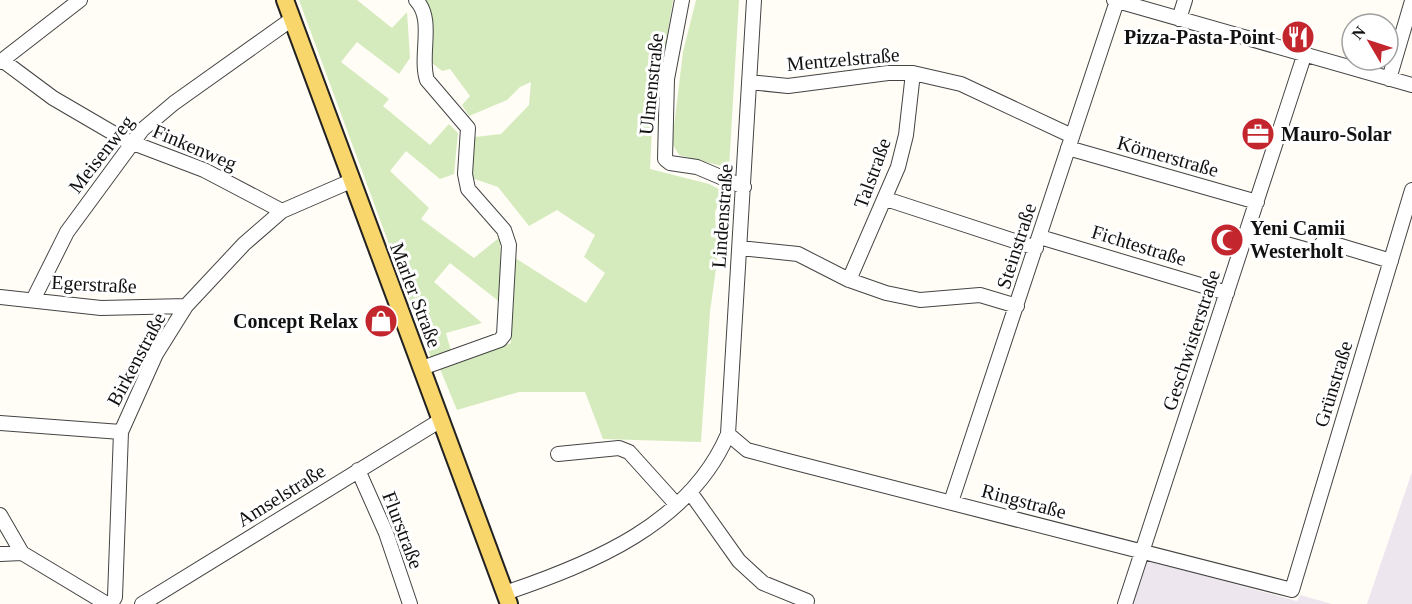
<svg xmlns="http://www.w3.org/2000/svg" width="1412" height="604" viewBox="0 0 1412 604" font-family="Georgia,serif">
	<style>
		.industrial { fill: #eee6ef }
		.green { fill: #d5ebbd }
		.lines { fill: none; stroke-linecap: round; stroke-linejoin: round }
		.minor-casing { stroke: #444; stroke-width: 16 }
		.major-casing { stroke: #222; stroke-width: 20 }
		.minor { stroke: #fff; stroke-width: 14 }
		.major { stroke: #f9d66b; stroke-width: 16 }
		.labels { text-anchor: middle; stroke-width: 6; stroke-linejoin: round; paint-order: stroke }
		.poi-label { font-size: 20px; font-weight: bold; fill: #111; stroke: #fff; text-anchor: end }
		.street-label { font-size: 20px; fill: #111; stroke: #fff }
	</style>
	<rect width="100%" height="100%" fill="#fffdf5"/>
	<path class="industrial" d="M1412,472V604H1367L1385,551Z
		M1146,560L1297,601L1300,595L1332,604H1133Z"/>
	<path class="green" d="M299,0H357L392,28L407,12L410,58L399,74L357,42L341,62L389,99L383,106L430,145L449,124L458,133L454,174L440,179L406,151L390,171L429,208L421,219L474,258L500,237L501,303L450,263L434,282L482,323L446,333L451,351L431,358Z
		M424,0H673L652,128L650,169L709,184L723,191L715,212L717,261L710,312L701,442L603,439L585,392H519L457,410L440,369L511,343L512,256L586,303L605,273L584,257L595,235L557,210L529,226L498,187L472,178L475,137L501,134L529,105L531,82L520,87L507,100L469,116L462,105L470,96L450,69L442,71L432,63C432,44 437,15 424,0Z
		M696,0H739L729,168L679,155L672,143L683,52Z"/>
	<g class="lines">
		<g class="minor-casing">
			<path id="minor" d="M416,0C435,19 419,56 427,80L468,128L465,174L468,189L504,230L509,245L504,335L500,340L422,368
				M682,0L667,79L665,159L670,163L697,167L744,187
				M1114,0L1412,85
				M1179,19L1185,0
				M2,60L53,98L125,140L204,170L282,211
				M0,62L80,0
				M1389,79L1412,1
				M749,82L788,86L888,73H913L961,84L1072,136
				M1068,148L1257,202
				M886,199L1036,248
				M1247,233L1315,252L1324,241L1391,261
				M1040,237L1227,293
				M740,248L798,254L849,280L886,293L920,300L980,295L1017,306
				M849,280L898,167L906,135L913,73
				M0,297L101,308L186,306
				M33,300L67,232L142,130L174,103L292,19
				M0,423L121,432
				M728,434L747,450L788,461L1292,590L1412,190
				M558,454L619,448L629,452L675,503
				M358,470L386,533L410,604
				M690,492L739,561L763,583L807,601
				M951,502L1117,1
				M0,515L22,553
				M0,554L22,553L107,604
				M505,593C591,564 690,524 728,434L754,0
				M111,604L115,597L121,432L156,354L186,306L244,244L282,211L351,181
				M142,604L441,420
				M1125,604L1305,53"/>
		</g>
		<g class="major-casing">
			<path id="major" d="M285,0L509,604"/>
		</g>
		<use href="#minor" class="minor"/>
		<use href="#major" class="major"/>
	</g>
	<defs>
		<g id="restaurant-disc" transform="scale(1.725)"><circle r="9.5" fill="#c4262e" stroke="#fff"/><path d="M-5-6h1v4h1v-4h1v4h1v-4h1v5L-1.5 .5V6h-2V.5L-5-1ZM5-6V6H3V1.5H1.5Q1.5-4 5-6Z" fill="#fff"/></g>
		<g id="office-disc" transform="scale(1.725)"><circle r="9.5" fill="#c4262e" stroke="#fff"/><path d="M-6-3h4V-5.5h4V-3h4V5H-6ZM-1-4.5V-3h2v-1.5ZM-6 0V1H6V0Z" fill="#fff"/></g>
		<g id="mosque-disc" transform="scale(1.725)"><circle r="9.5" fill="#c4262e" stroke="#fff"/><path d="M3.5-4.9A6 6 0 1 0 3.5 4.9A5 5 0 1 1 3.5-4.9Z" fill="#fff"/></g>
		<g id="shop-disc" transform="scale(1.725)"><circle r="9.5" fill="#c4262e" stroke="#fff"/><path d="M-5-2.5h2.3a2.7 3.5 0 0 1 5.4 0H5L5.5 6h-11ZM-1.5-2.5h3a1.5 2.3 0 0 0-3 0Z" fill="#fff"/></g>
	</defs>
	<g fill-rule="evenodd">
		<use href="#restaurant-disc" x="1298" y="37"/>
		<use href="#office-disc" x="1258" y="134"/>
		<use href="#mosque-disc" x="1227" y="240"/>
		<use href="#shop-disc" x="381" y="321"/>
	</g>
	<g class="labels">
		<g class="poi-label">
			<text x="1275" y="44">Pizza-Pasta-Point</text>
			<text x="1281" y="141" text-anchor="start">Mauro-Solar</text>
			<text x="1250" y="235" text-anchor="start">Yeni Camii<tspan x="1250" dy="23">Westerholt</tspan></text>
			<text x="358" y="328">Concept Relax</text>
		</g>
		<g class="street-label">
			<text transform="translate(843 59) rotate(-5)" y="7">Mentzelstraße</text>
			<text transform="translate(651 84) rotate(-84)" y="7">Ulmenstraße</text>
			<text transform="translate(195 147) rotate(23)" y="7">Finkenweg</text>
			<text transform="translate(101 154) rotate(-52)" y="7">Meisenweg</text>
			<text transform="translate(1168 156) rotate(16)" y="7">Körnerstraße</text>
			<text transform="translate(872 173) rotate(-70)" y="7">Talstraße</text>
			<text transform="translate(722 216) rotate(-86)" y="7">Lindenstraße</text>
			<text transform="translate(1139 245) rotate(17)" y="7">Fichtestraße</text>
			<text transform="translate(1016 246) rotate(-72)" y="7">Steinstraße</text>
			<text transform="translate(94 284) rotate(3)" y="7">Egerstraße</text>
			<text transform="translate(416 295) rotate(69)" y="7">Marler Straße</text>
			<text transform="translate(1191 340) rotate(-72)" y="7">Geschwisterstraße</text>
			<text transform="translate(136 359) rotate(-62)" y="7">Birkenstraße</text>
			<text transform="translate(1333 384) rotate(-73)" y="7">Grünstraße</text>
			<text transform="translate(281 495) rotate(-32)" y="7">Amselstraße</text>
			<text transform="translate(1024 501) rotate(15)" y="7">Ringstraße</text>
			<text transform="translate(403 530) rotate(69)" y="7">Flurstraße</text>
		</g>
	</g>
	<g transform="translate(1370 42) rotate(309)"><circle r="28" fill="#ffffff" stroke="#a0a0a0" stroke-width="1.5"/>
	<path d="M0-4.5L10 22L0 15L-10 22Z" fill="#c4262e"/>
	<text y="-9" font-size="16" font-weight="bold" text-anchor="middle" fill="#111111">N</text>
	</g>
</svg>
